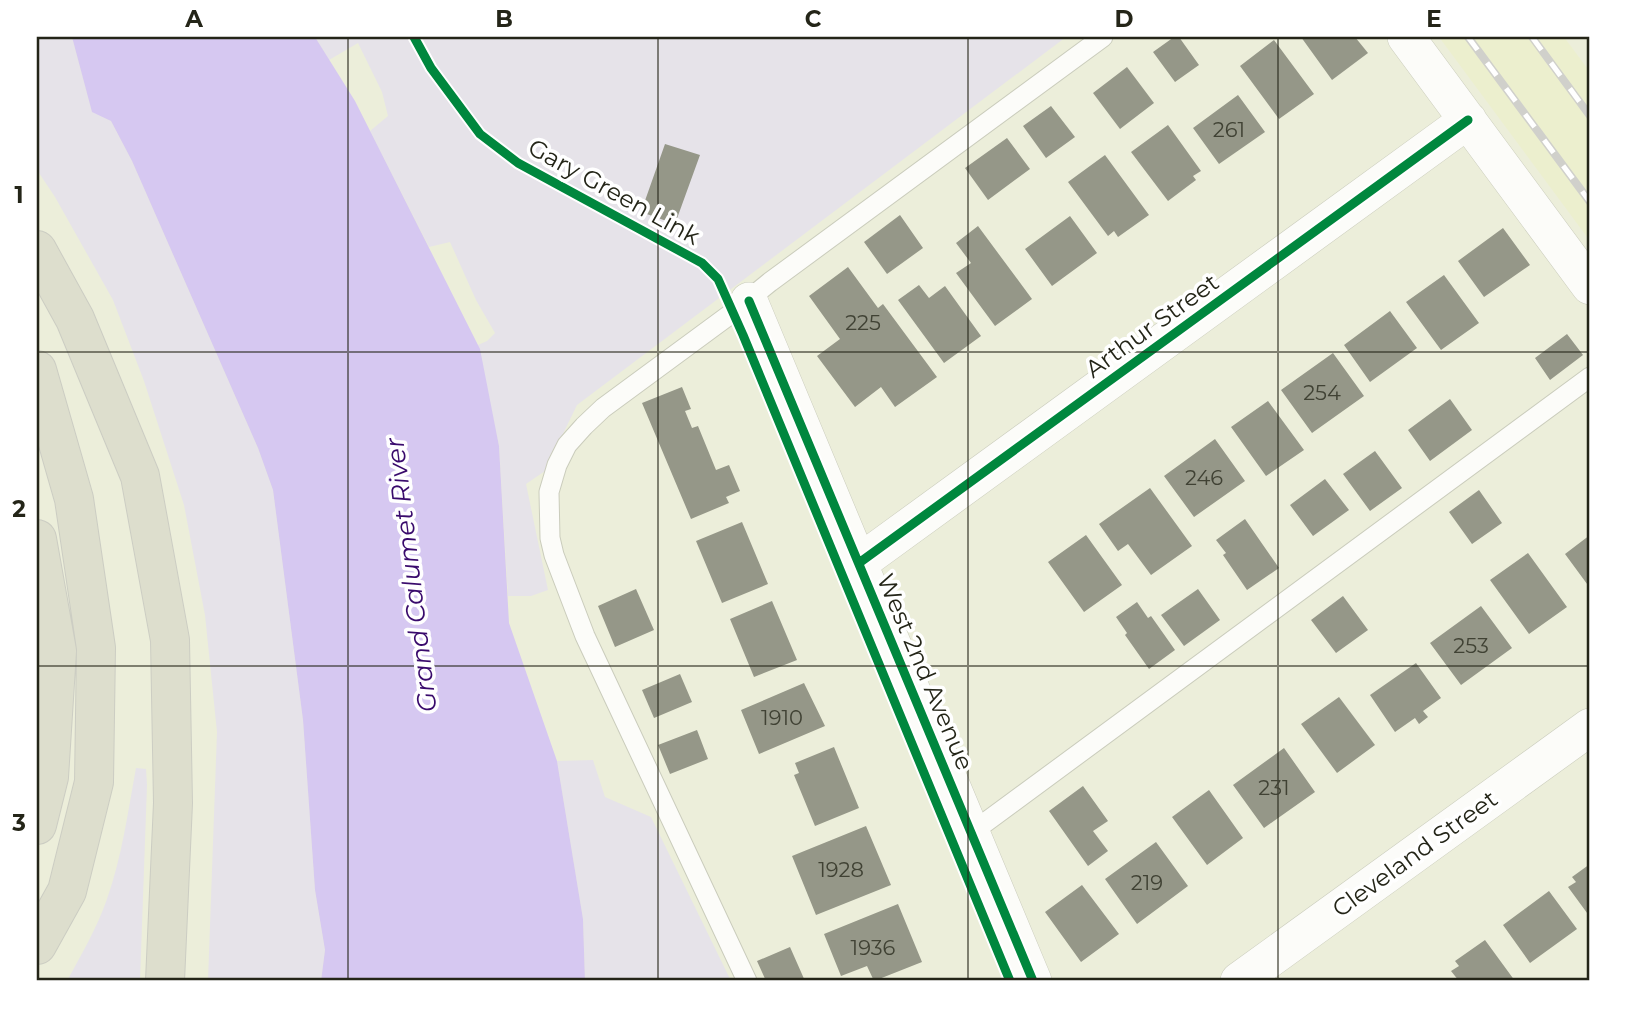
<svg xmlns="http://www.w3.org/2000/svg" width="1627" height="1018" viewBox="0 0 1627 1018" font-family="Montserrat,sans-serif">
	<style>
		.built { fill: #ecefce }
		.green { fill: #e6e3e9 }
		.water { fill: #d6c8f1 }
		.building { fill: #959788 }
		.lines { fill: none; stroke-linecap: round; stroke-linejoin: round }
		.lane-casing { stroke: #caccbc; stroke-width: 21 }
		.street-casing { stroke: #caccbc; stroke-width: 38 }
		.highway-casing { stroke: #cccdc3; stroke-width: 40 }
		.lane { stroke: #fcfcf9; stroke-width: 19 }
		.street { stroke: #fcfcf9; stroke-width: 37 }
		.highway { stroke: #dddecd; stroke-width: 38 }
		.rail-casing { stroke: #d0d0cb; stroke-width: 8 }
		.rail { stroke: #fff; stroke-width: 5; stroke-dasharray: 16; stroke-linecap: butt }
		.cycleway-casing { stroke: #fff; stroke-width: 13 }
		.cycleway { stroke: #00873e; stroke-width: 9 }
		.grid { fill: none; stroke: #242518; stroke-width: 2; stroke-opacity: 0.55 }
		.labels { text-anchor: middle; stroke-width: 7; stroke-linejoin: round; paint-order: stroke }
		.number-label { font-size: 21px; fill: #404234 }
		.street-label { font-size: 24px; fill: #242518; stroke: #fff }
		.water-label { font-size: 26px; font-style: italic; fill: #390a6c; stroke: #fff }
		.neatline { fill: none; stroke: #242518; stroke-width: 2.5 }
		.grid-label { font-size: 23px; text-anchor: middle; font-weight: bold; fill: #242518 }
	</style>
	<rect width="100%" height="100%" fill="#eceeda"/>
	<path class="built" d="M1439,37H1564L1590,72V241Z"/>
	<path class="green" d="M37,37H72L92,111L111,121L132,161L258,448L273,490L303,720L315,890L325,950L321,981H208L217,732L205,615L184,505L144,381L113,300L55,197L37,170Z
		M315,37H1066L577,405L545,471L526,484L548,590L531,596H508L499,446L478,345L487,341L495,333L476,300L450,242L429,247L370,131L388,116L382,92L358,43L329,60Z
		M593,760L605,797L651,817L731,981H585L583,919L557,761Z
		M136,768L146,769L147,785L140,981H67C81,955 97,928 107,899C122,857 128,811 136,768Z"/>
	<path class="water" d="M72,37H315L355,101L480,349L499,446L509,623L557,761L583,919L585,981H321L325,950L315,890L303,720L273,490L258,448L132,161L111,121L92,112Z"/>
	<path class="building" d="M1174,37H1179L1199,65L1175,82L1153,52Z
		M1301,37H1355L1368,53L1332,80Z
		M1274,40L1314,94L1279,119L1240,66Z
		M1127,67L1154,103L1120,129L1093,93Z
		M1238,95L1265,132L1219,164L1193,128Z
		M1051,106L1075,137L1046,158L1023,126Z
		M1168,125L1201,171L1193,176L1196,180L1168,201L1131,152Z
		M1007,138L1030,169L988,200L965,168Z
		M665,144L700,155L675,224L641,212Z
		M1105,155L1149,215L1118,237L1114,231L1108,236L1068,182Z
		M900,215L923,248L887,274L864,242Z
		M1070,216L1097,253L1052,286L1025,249Z
		M978,226L1032,299L995,326L956,273L971,263L956,243Z
		M1503,228L1530,265L1484,297L1458,261Z
		M848,267L878,308L883,304L937,377L895,407L881,387L855,407L817,356L840,339L809,296Z
		M1444,275L1479,323L1441,350L1406,302Z
		M919,285L929,298L945,286L981,336L944,363L898,300Z
		M1390,311L1417,348L1370,382L1344,345Z
		M1567,334L1583,355L1550,380L1535,358Z
		M1333,353L1364,396L1312,433L1281,390Z
		M682,387L691,409L685,411L692,428L698,426L716,470L729,465L740,491L726,497L729,503L691,519L642,403Z
		M1450,399L1472,430L1430,461L1408,430Z
		M1268,401L1304,450L1266,476L1231,427Z
		M1215,439L1245,481L1194,517L1164,476Z
		M1375,451L1402,488L1370,511L1343,474Z
		M1325,479L1349,510L1313,536L1290,505Z
		M1150,488L1192,546L1151,575L1128,544L1118,551L1099,524Z
		M1479,490L1502,523L1472,544L1449,512Z
		M1245,519L1279,568L1247,590L1223,555L1226,553L1216,540Z
		M742,522L768,584L722,603L696,541Z
		M1086,535L1122,585L1084,612L1048,562Z
		M1590,535V588L1565,554Z
		M1528,553L1567,607L1529,634L1490,580Z
		M636,589L654,630L615,647L598,606Z
		M1198,589L1220,620L1184,646L1161,615Z
		M1343,596L1368,630L1336,653L1311,620Z
		M772,601L797,660L754,677L730,619Z
		M1137,602L1148,618L1151,616L1175,650L1149,669L1125,635L1127,633L1116,617Z
		M1481,606L1512,648L1461,685L1430,643Z
		M1416,663L1441,698L1423,711L1428,717L1419,724L1415,718L1395,732L1370,695Z
		M680,674L692,702L654,718L642,690Z
		M804,683L825,726L759,754L741,710Z
		M1339,697L1375,745L1337,773L1301,724Z
		M697,730L708,759L670,774L658,745Z
		M834,747L859,808L815,826L794,775L799,773L795,763Z
		M1284,748L1315,792L1264,828L1233,785Z
		M1083,786L1108,821L1093,831L1108,851L1088,866L1049,811Z
		M1209,790L1243,838L1207,865L1172,817Z
		M866,826L891,885L816,915L792,856Z
		M1156,842L1188,886L1137,924L1105,879Z
		M1590,864V917L1568,887L1576,882L1572,877Z
		M1082,885L1119,934L1081,962L1045,912Z
		M1549,891L1577,929L1530,963L1503,925Z
		M898,904L922,962L874,981L867,966L841,976L824,934Z
		M1485,940L1515,981H1459L1451,971L1459,966L1455,961Z
		M790,947L805,981H766L757,961Z"/>
	<g class="lines">
		<g class="lane-casing">
			<path id="lane" d="M971,833L1590,377
				M747,981L585,636L554,555L550,538L549,492L557,465L567,445L584,426L603,408L732,313L770,282L1103,37"/>
		</g>
		<g class="street-casing">
			<path id="street" d="M1406,37L1590,286
				M749,301L1033,981
				M859,563L1468,120
				M1239,981L1590,727"/>
		</g>
		<g class="highway-casing">
			<path id="highway" d="M37,250L75,319L140,476L170,640L173,803L165,981
				M37,370L74,499L96,648L94,782L67,891L37,945
				M37,539L57,651L49,777L37,825"/>
		</g>
		<use href="#lane" class="lane"/>
		<use href="#street" class="street"/>
		<use href="#highway" class="highway"/>
		<g class="rail-casing">
			<path id="rail" d="M1468,37L1590,202
				M1532,37L1590,116"/>
		</g>
		<use href="#rail" class="rail"/>
		<g class="cycleway-casing">
			<path id="cycleway" d="M414,37L431,68L480,134L518,163L702,263L718,279L743,335L1010,981
				M749,301L1033,981
				M859,563L1468,120"/>
		</g>
		<use href="#cycleway" class="cycleway"/>
	</g>
	<path class="grid" d="M348,37V981M658,37V981M968,37V981M1278,37V981M37,352H1590M37,666H1590"/>
	<g class="labels">
		<g class="number-label">
			<text x="1229" y="137">261</text>
			<text x="863" y="330">225</text>
			<text x="1322" y="400">254</text>
			<text x="1204" y="485">246</text>
			<text x="1471" y="653">253</text>
			<text x="782" y="725">1910</text>
			<text x="1274" y="795">231</text>
			<text x="841" y="877">1928</text>
			<text x="1147" y="890">219</text>
			<text x="873" y="955">1936</text>
		</g>
		<g class="street-label">
			<text transform="translate(614 192) rotate(29)" y="8">Gary Green Link</text>
			<text transform="translate(1152 326) rotate(-36)" y="8">Arthur Street</text>
			<text transform="translate(925 672) rotate(67)" y="8">West 2nd Avenue</text>
			<text transform="translate(1415 854) rotate(-36)" y="8">Cleveland Street</text>
		</g>
		<g class="water-label">
			<text transform="translate(411 575) rotate(-97)" y="9">Grand Calumet River</text>
		</g>
	</g>
	<rect width="1627" height="1018" fill="none" stroke="#ffffff" stroke-width="77"/>
	<rect x="38" y="38" width="1550" height="941" class="neatline"/>
	<g class="grid-label">
		<text x="194" y="27">A</text>
		<text x="504" y="27">B</text>
		<text x="813" y="27">C</text>
		<text x="1124" y="27">D</text>
		<text x="1434" y="27">E</text>
		<text x="19" y="203">1</text>
		<text x="19" y="517">2</text>
		<text x="19" y="831">3</text>
	</g>
</svg>
